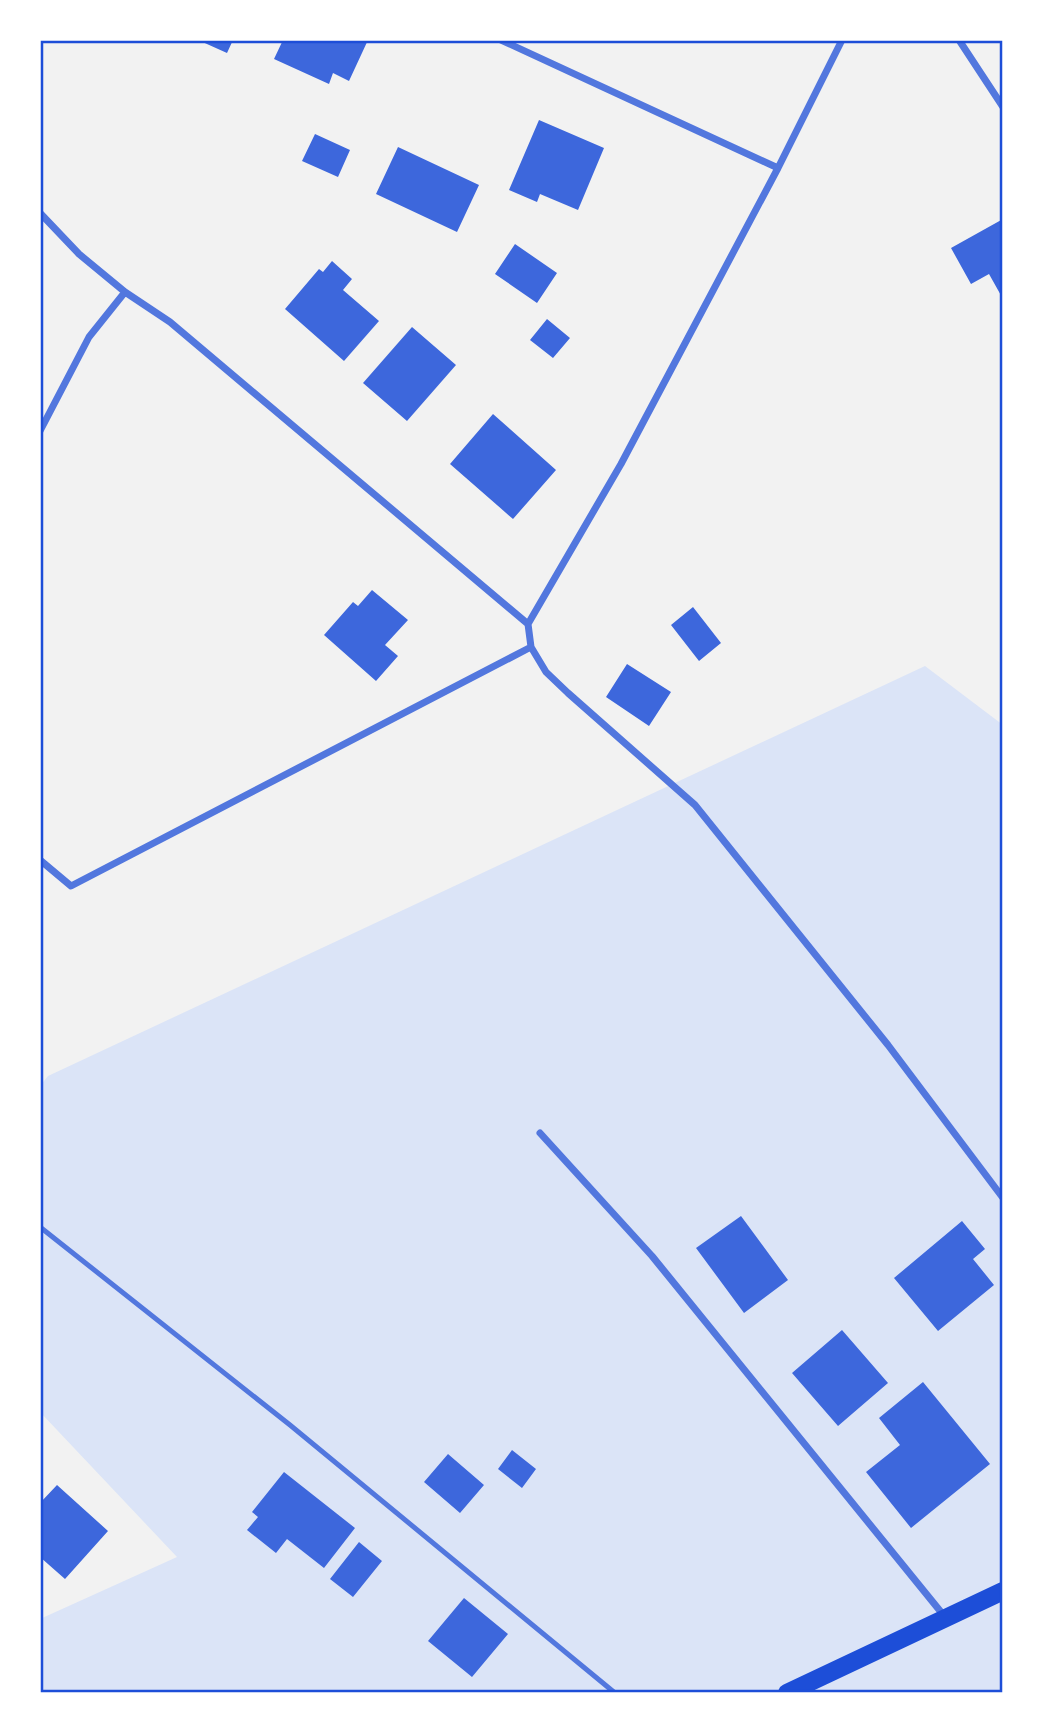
<svg xmlns="http://www.w3.org/2000/svg" width="1043" height="1733" viewBox="0 0 1043 1733" font-family="'Varela Round',sans-serif">
	<style>
		.green { fill: #dbe4f7 }
		.building { fill: #3d67dc }
		.lines { fill: none; stroke-linecap: round; stroke-linejoin: round }
		.service { stroke: #5277de; stroke-width: 5 }
		.minor { stroke: #5277de; stroke-width: 7 }
		.primary { stroke: #1d4ed8; stroke-width: 18 }
		.neatline { fill: none; stroke: #1d4ed8; stroke-width: 2.5 }
	</style>
	<rect width="100%" height="100%" fill="#f2f2f2"/>
	<path class="green" d="M925,666L1003,725V1693H40V1619L177,1557L40,1412V1086L48,1076Z"/>
	<path class="building" d="M198,40H233L227,53Z
		M283,40H368L349,81L333,73L329,84L274,59Z
		M539,120L604,148L578,210L540,194L537,202L509,190Z
		M315,134L350,150L338,177L302,161Z
		M398,147L479,185L457,232L376,194Z
		M1003,219V299L989,274L971,284L951,248Z
		M515,244L557,273L537,303L495,274Z
		M332,261L352,279L343,290L379,321L344,361L285,309L319,269L323,272Z
		M547,319L570,338L553,358L530,340Z
		M412,327L456,365L407,421L363,383Z
		M493,414L556,470L513,519L450,464Z
		M372,590L408,620L385,645L398,656L376,681L324,635L353,602L358,606Z
		M693,607L721,643L699,661L671,625Z
		M627,664L671,692L649,726L606,697Z
		M741,1216L788,1280L744,1313L696,1248Z
		M962,1221L985,1249L973,1259L994,1285L938,1331L894,1278Z
		M842,1330L888,1383L838,1426L792,1373Z
		M923,1382L990,1464L911,1528L866,1472L900,1445L879,1418Z
		M512,1450L536,1469L522,1488L498,1469Z
		M448,1454L484,1485L460,1513L424,1482Z
		M284,1472L355,1528L324,1568L287,1539L276,1553L247,1530L258,1517L252,1512Z
		M57,1485L108,1531L65,1579L40,1557V1503Z
		M359,1542L382,1561L353,1597L330,1579Z
		M464,1598L508,1634L472,1677L428,1641Z"/>
	<g class="lines">
		<path class="service" d="M40,1227L290,1425L615,1693"/>
		<path class="minor" d="M501,40L778,168
			M842,40L778,168L621,464L528,624L531,647L546,672L568,693L695,805L888,1045L1003,1198
			M959,40L1003,107
			M40,213L79,254L125,292L170,322L528,624
			M40,431L89,337L125,292
			M40,860L71,886L531,647
			M540,1133L652,1256L945,1617"/>
		<path class="primary" d="M787,1693L1003,1591"/>
	</g>
	<rect width="1043" height="1733" fill="none" stroke="#ffffff" stroke-width="84"/>
	<rect x="42" y="42" width="959" height="1649" class="neatline"/>
</svg>
